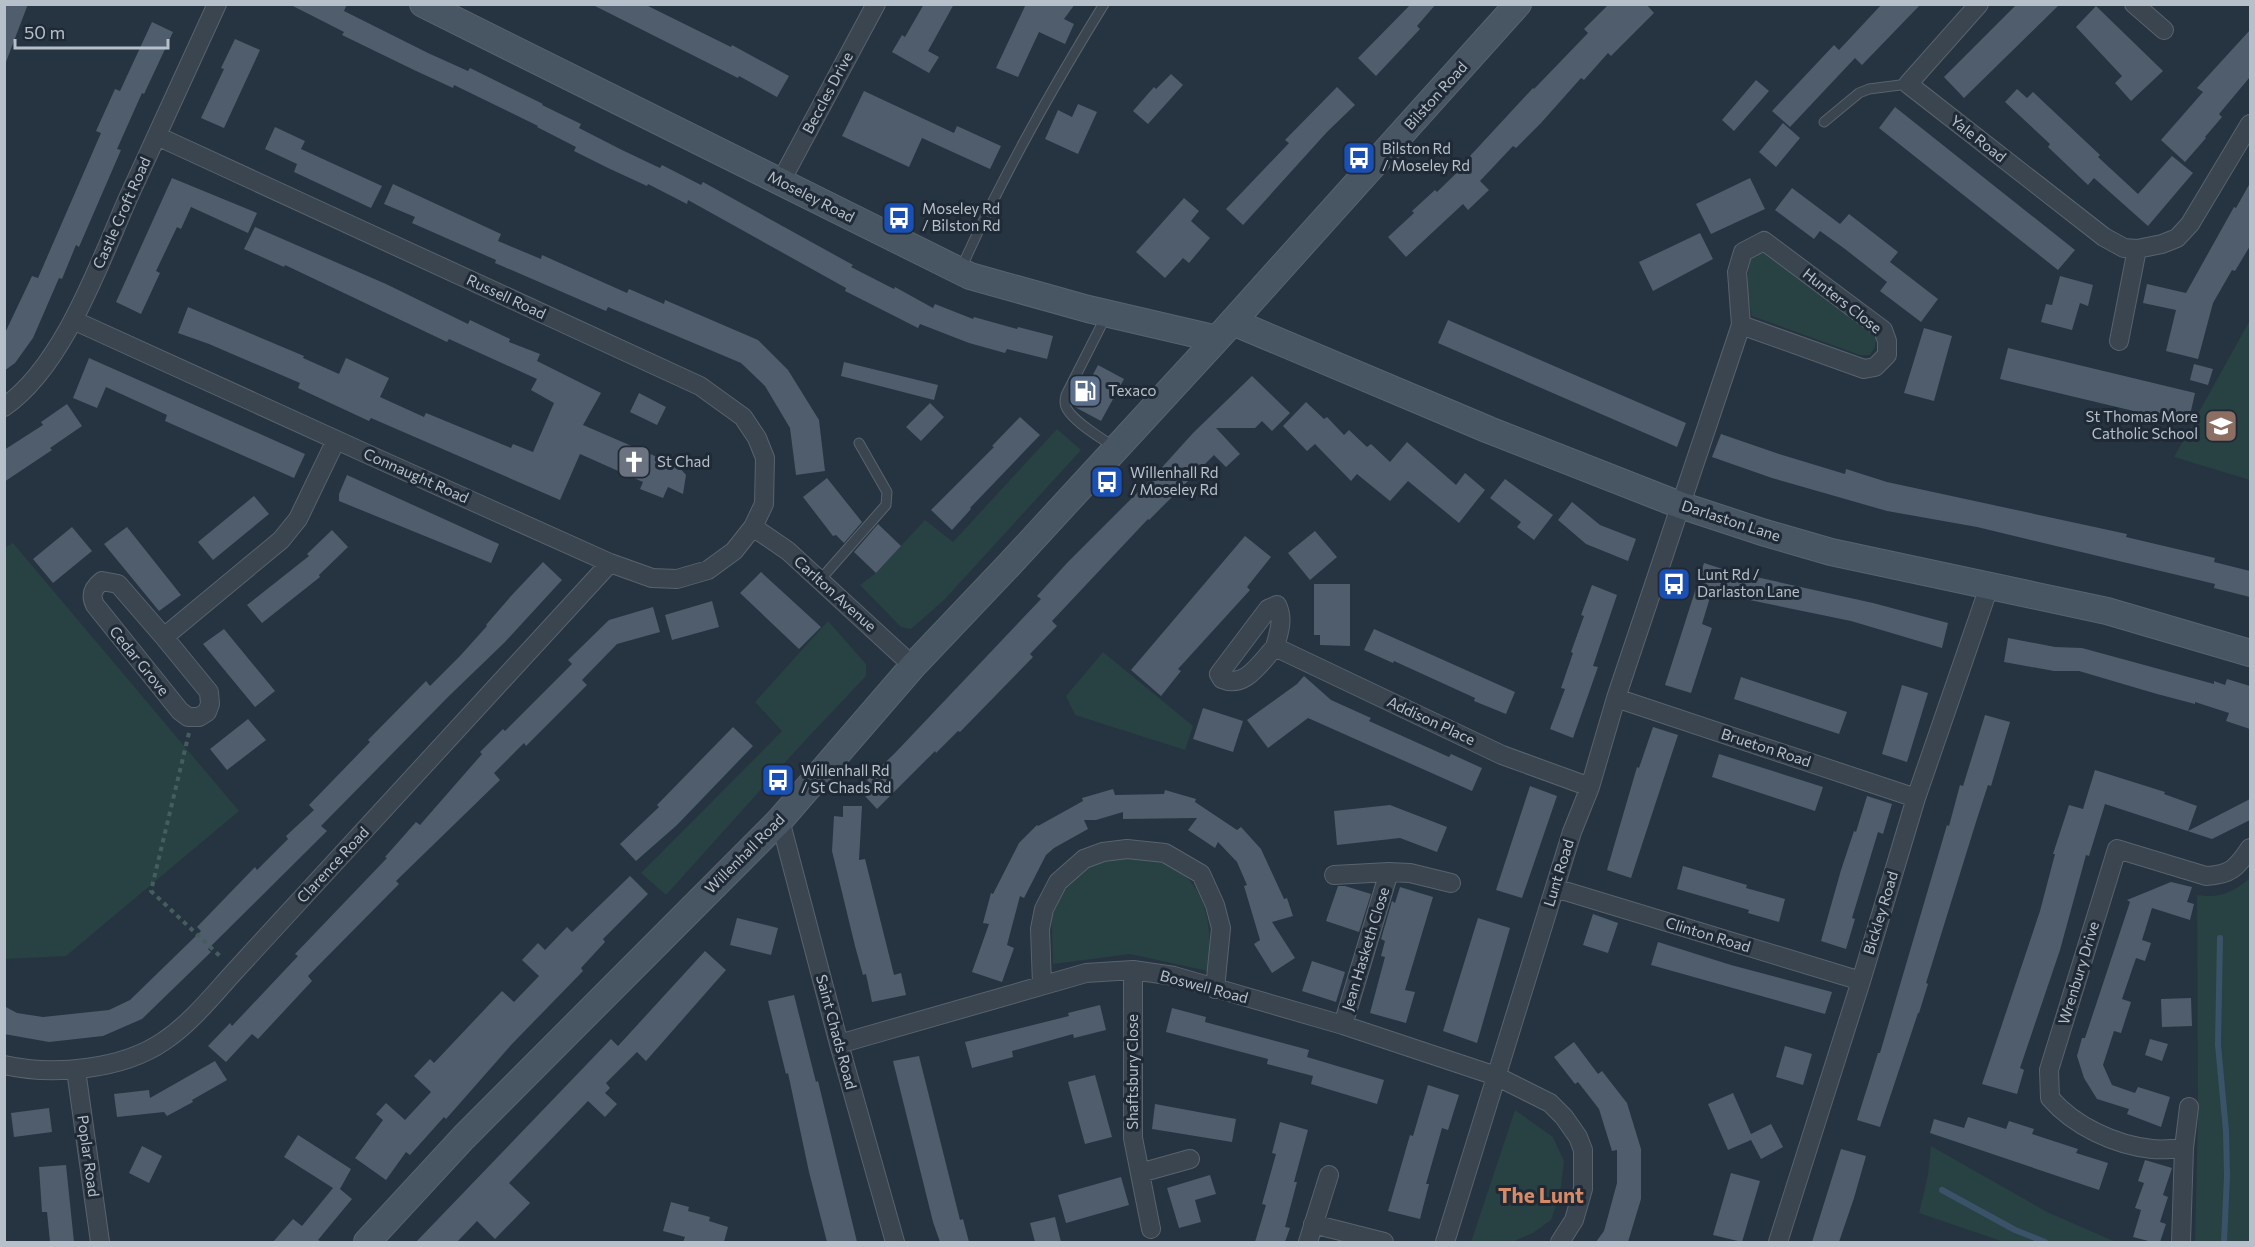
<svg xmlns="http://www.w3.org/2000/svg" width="2255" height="1247" viewBox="0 0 2255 1247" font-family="Commissioner,sans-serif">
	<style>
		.green { fill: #284142 }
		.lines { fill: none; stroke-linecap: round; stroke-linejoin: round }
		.stream { stroke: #3b5369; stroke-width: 6 }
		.building { fill: #4f5d6c }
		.lane-casing { stroke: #58636e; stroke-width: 11 }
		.street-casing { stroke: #58636e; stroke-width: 20 }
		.secondary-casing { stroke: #58636e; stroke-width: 28 }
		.path { stroke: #465d5e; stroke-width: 4; stroke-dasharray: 4.5 4.5; stroke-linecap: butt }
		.lane { stroke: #3a4550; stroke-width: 9 }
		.street { stroke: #3a4550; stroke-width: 18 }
		.secondary { stroke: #485563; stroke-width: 26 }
		.labels { text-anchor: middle; stroke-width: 6; stroke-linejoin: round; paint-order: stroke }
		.street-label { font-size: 15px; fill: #b6c0cb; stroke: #1f2a36 }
		.poi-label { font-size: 15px; fill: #b6c0cb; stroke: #1f2a36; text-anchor: start }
		.district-label { font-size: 21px; font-weight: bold; fill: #d68b66; stroke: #1f2a36 }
	</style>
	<rect width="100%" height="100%" fill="#263441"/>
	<path class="green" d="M1761,252L1769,254L1876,336L1875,347L1870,355H1860L1752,316C1747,297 1745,275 1752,256Z
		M2250,320V480L2174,457Z
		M1057,429L1081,450L944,600L911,629L901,627L860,585L876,573L925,520L953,542Z
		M13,543L239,811L66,956L5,959L4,548Z
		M828,621L866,664V676L799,747L666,895L641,873L782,731L755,702Z
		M1103,652L1193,726L1185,750L1075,715L1066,696Z
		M1117,854C1130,856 1146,856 1158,860C1207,876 1214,927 1208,971L1130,954L1053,964L1051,911L1066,882L1092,864Z
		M2250,878V1242H2195L2198,1113L2197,895C2218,899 2234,892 2250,878Z
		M1515,1110L1553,1137L1564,1161L1560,1194L1551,1220L1533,1233L1512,1242H1471Z
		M1931,1146L2047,1212L2116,1242H2004L1919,1213L1928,1175Z"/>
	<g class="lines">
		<path class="stream" d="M2220,938L2218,1045L2226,1131L2227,1176L2224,1242
			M1942,1190L2015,1230L2045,1242"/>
	</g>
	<path class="building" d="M4,4H28L6,62H4Z
		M289,4H347L344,11L428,53L468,71L470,68L543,104L542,105L581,124L579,128L622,150L660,168L662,165L701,185L703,182L853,265L851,267L894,289L895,287L933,308L935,304L973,319L974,317L1017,329L1018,327L1053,336L1047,359L1007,349L1005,353L969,343L920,324L918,328L845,291L846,288L688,200L687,204L648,184L647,186L608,168L574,151L576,147L537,127L538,126L454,85L453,88L414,70L342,35L344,32Z
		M591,4H644L731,47L732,45L789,76L777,97L739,76L738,78Z
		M924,4H954L928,51L939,57L929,73L892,52L902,35L905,37Z
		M1026,4H1075L1064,19L1074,24L1065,44L1039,32L1018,77L996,68Z
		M1411,4H1436L1417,26L1420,29L1376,76L1358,58Z
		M1609,4H1646L1654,13L1611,56L1608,53L1584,80L1581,78L1541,123L1516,148L1513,146L1480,181L1489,190L1468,210L1463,204L1406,257L1388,237L1414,213L1412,211L1435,190L1437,192L1472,158L1470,156L1533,88L1534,89L1588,33L1584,29Z
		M1882,4H1921L1862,65L1855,58L1790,127L1772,111L1834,45L1839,50Z
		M2017,4H2060L1964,98L1944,77Z
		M2096,6L2163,71L2131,101L2115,83L2122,76L2076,27Z
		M152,22L173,32L144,94L142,93L117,149L121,150L79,247L76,245L62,279L59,278L33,338L15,363L4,371V335L32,276L38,278L101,133L96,131L115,89L120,91Z
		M2250,30V77L2219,114L2222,117L2205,137L2206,138L2185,162L2161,140L2203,92L2197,88Z
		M235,39L260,50L224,128L201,118L224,69L221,68Z
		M1171,74L1183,85L1148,124L1133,111L1154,87L1156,89Z
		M1756,80L1769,91L1734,131L1722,120Z
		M1337,87L1355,105L1327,132L1243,225L1226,209L1289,143L1285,140Z
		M2017,89L2027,98L2033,92L2100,155L2098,157L2138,194L2172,156L2193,173L2148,226L2094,178L2088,185L2048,147L2050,144L2005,102Z
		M864,91L954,133L957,126L1001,146L990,169L922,138L909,167L842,136Z
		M1078,104L1097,112L1078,154L1045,139L1058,110L1072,117Z
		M1895,107L2075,250L2058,270L1879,128Z
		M1783,123L1800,138L1776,167L1759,152Z
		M275,127L305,141L301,149L382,186L371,208L294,172L297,164L265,149Z
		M172,178L257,213L248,233L191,207L181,229L177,227L156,271L160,273L141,314L116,302Z
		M1750,178L1765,209L1711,234L1696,204Z
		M2250,183V246L2235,271L2232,270L2213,303L2198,359L2166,351L2176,310L2143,303L2147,284L2186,293L2234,207L2236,208Z
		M393,184L501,234L498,241L541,259L542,255L627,293L629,289L664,304L665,300L758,340L788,370L819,420L825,471L796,475L790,428L765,386L741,363L608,307L606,311L495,263L496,260L412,223L415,217L384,204Z
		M1792,188L1840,224L1849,214L1898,252L1890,262L1938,299L1921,322L1880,291L1887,282L1845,249L1820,231L1814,239L1775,210Z
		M1184,198L1199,211L1191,221L1210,238L1189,263L1183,258L1165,278L1136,252Z
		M255,227L386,284L468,324L470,320L510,339L509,342L540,354L537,361L601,393L583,425L678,466L686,475L683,494L668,487L663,498L640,489L643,482L580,454L560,500L371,418L369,421L298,388L300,383L209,344L178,333L188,307L304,356L303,358L339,374L346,358L389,378L380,397L424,417L426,413L511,448L513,444L533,452L554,403L531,390L537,379L449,339L447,342L285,265L284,267L244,249Z
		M1700,233L1713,259L1653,291L1639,262Z
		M2060,276L2093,285L2088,306L2080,303L2072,330L2041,322L2046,304L2052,305Z
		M1448,320L1686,423L1677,447L1438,343Z
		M1924,328L1952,336L1934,401L1904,393Z
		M2008,348L2195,393L2188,424L2000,379Z
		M89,358L305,454L294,478L165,421L167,415L106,387L97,408L73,398Z
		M844,362L938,385L934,400L841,376Z
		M2194,364L2213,369L2208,385L2190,380Z
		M1098,365L1124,379L1101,421L1073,406L1072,402L1084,379L1089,382Z
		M1252,376L1290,413L1272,431L1262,421L1255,428H1216L1240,454L1226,467L1214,455L1149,520L1148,519L1052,621L1057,626L1030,654L1033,657L960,732L958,731L936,753L935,751L877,809L865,796L874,787L867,780L895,753L1041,599L1037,596L1067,563L1156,474L1193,433Z
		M639,393L666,407L657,425L630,412Z
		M1306,402L1324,419L1327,417L1344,435L1349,430L1367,447L1371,444L1390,462L1407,442L1456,485L1465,473L1485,490L1459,523L1408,481L1390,501L1357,474L1351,481L1315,444L1307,451L1283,426Z
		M930,403L944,417L921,441L906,427Z
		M67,404L82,426L50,448L52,450L4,482V450L43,425L41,422Z
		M1020,417L1040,435L970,508L971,509L952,530L931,510L994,447L992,446Z
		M1721,434L1779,454L1845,474L1846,469L1887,482L2127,534L2126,537L2215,558L2214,562L2250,571V597L2214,588L2215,584L1977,527L1887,511L1772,478L1712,457Z
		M347,475L499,544L491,563L339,501V494Z
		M827,478L862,522L844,543L836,535L833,536L803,497Z
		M1505,479L1553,515L1534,540L1517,527L1521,522L1490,498Z
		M254,496L269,514L213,560L198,542Z
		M1572,502L1600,525L1636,539L1628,561L1586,544L1558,520Z
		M878,524L901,546L876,573L854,552Z
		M72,527L92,551L53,583L33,559Z
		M127,527L181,595L159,611L104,544Z
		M332,530L348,547L319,575L320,577L262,623L247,605L309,556L307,554Z
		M1315,531L1337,557L1310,580L1288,553Z
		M1245,536L1271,557L1247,587L1250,590L1178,669L1181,671L1161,696L1131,670Z
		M543,562L562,580L505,642L449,696L321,826L327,831L208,949L211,952L142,1019L103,1036L49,1042L4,1034V1006L17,1013L43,1017L109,1010L130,1000L201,931L197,927L255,867L257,870L288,839L286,836L314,810L309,805L370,742L368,740L426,681L430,686L460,656L487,626L486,625L511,596Z
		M1704,563L1729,571L1873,603L1948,623L1942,648L1851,621L1730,596L1729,599L1711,594L1702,624L1712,628L1691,693L1665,685Z
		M761,572L821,627L799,649L740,593Z
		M1314,584H1350V646L1320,645V635H1314Z
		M1592,585L1617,595L1593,666L1598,667L1573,738L1550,729L1565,689L1561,688L1573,653L1571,652L1584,616L1581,615Z
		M712,601L719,627L672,640L665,615Z
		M653,607L660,632L617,644L582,680L587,685L526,746L524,743L494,773L500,780L396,881L399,884L308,976L312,981L258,1039L252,1034L226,1062L208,1046L230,1023L232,1026L298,956L295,954L387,858L385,857L416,822L420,825L482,754L480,752L503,729L505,731L572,664L568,660L609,620Z
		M224,629L275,691L255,707L203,644Z
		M1374,629L1515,692L1506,714L1474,701L1475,698L1394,661L1393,663L1364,650Z
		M2008,638L2055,647L2082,648L2214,684V681L2225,685L2227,679L2250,686V729L2226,721L2229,713L2195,702V704L2157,694L2079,671H2054L2004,662Z
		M1304,676L1331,700L1371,718L1369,721L1449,757L1451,754L1482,768L1472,791L1308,718L1268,748L1247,720L1297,684Z
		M1741,677L1847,712L1839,734L1734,699Z
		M1902,685L1928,693L1907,762L1882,754Z
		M1203,708L1243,721L1233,752L1193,739Z
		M1985,715L2010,722L1991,786L1988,785L1976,822L1926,983L1928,984L1919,1013H1918L1880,1127L1857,1120L1878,1053H1880L1947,825L1949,826L1960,785L1963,786Z
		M248,719L266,740L227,770L210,749Z
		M733,727L753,746L677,825L636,861L620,844L659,807L657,805Z
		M1653,727L1678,735L1631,878L1607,870L1637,767L1639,768Z
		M1719,754L1823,787L1815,811L1712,777Z
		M2095,770L2165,792L2164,794L2197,806L2188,831L2250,799V820L2212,839L2105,804L2089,856L2086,855L2060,950L2020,1068L2024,1070L2017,1094L1982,1084L2040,911L2055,854H2053L2069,805L2083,809Z
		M1530,786L1557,796L1522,898L1496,890Z
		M1113,789L1115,795L1164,794L1165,790L1196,799L1195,802L1237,830L1241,827L1261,849L1284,899L1287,898L1293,916L1272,922L1295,958L1272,973L1254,944L1260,940L1244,886L1247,885L1237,862L1218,842L1215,848L1188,830L1197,818L1123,819V812L1096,820H1084L1088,829L1054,848L1046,855L1024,898L1020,896L1007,945L1014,948L1002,982L972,972L989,924L983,923L991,893L993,894L1019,843L1037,825L1038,826L1083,801L1082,798Z
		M1867,796L1892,804L1883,834L1878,832L1852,918L1855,919L1846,949L1821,941L1841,870L1854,831L1856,832Z
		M1390,805L1447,827L1437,852L1400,838L1337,845L1334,811Z
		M843,806H862L859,860L865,859L894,975L901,973L906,995L872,1002L866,974L863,975L855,946L832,851L834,816L843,817Z
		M1683,866L1747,885L1746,888L1785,899L1779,922L1748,913L1749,910L1677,889Z
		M630,876L648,894L603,939L605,942L581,968L583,971L512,1044L446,1119L444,1117L410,1155L406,1152L386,1180L355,1158L383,1120L376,1114L386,1103L405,1120L431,1092L414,1076L430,1059L434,1063L502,991L514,1002L539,976L522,960L538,943L545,950L567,927L572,932Z
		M2171,882L2192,887L2187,902L2194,904L2190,920L2152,908L2142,940L2151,943L2145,961L2136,958L2122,999L2131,1002L2121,1033L2114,1031L2103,1065L2112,1085L2135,1093L2138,1087L2170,1097L2161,1127L2127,1114L2129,1109L2097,1099L2084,1078L2077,1056L2082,1038H2085L2130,902L2127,900Z
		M1338,886H1345L1371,894L1359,932L1326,921Z
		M1400,887L1433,897L1405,990L1415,992L1406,1023L1370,1013L1385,957L1381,956L1385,941L1381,939L1392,901L1395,903Z
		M1593,914L1618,923L1608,953L1583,945Z
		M737,918L778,928L771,955L730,945Z
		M1478,918L1510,928L1477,1043L1443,1031Z
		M1658,942L1731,965L1832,992L1825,1014L1651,965Z
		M705,951L726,970L646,1061L637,1052L606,1083L610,1088L605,1093L617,1104L605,1117L588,1101L509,1183L530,1203L495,1239L477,1221L457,1242H416L611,1039L618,1046Z
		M1312,961L1345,972L1336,1002L1302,991Z
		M794,995L816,1082L818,1081L857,1242H827L809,1172L788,1073L786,1074L768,1001Z
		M2191,998L2192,1026L2162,1027L2161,999Z
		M1100,1005L1106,1030L1074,1038L1073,1034L1012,1051L1013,1057L972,1068L965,1042L1069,1016L1068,1013Z
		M1172,1008L1206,1017L1205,1022L1309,1050L1307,1057L1384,1080L1377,1104L1311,1084L1313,1076L1267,1064L1268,1059L1166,1032Z
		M2150,1039L2168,1044L2162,1061L2145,1055Z
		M1574,1042L1598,1074L1602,1071L1627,1103L1641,1149V1199L1628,1242H1596L1604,1231L1617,1183V1150L1612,1151L1599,1109L1578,1082L1575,1084L1554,1057Z
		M1785,1046L1812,1054L1803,1085L1776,1077Z
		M919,1056L960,1220L963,1219L969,1242H940L933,1222L893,1061Z
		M215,1061L227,1080L192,1100L193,1102L167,1116L164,1112L117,1117L114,1094L149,1090L150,1098Z
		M1095,1075L1112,1137L1085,1144L1068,1082Z
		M1428,1085L1459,1095L1448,1130L1442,1128L1426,1184H1429L1420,1219L1388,1211L1410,1135L1413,1136Z
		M1733,1093L1751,1134L1771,1124L1783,1147L1761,1159L1751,1140L1728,1150L1708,1104Z
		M1155,1104L1236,1119L1232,1142L1152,1129Z
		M49,1108L52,1132L14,1137L11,1113Z
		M1968,1117L2006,1129L2009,1121L2034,1129L2032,1134L2078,1149L2076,1153L2108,1163L2099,1190L1930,1133L1934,1119L1964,1128Z
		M1280,1122L1308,1130L1294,1182H1297L1285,1227L1290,1228L1285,1242H1255L1266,1205L1262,1204L1276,1154L1272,1153Z
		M298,1135L351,1169L340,1189L352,1199L318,1240L322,1242H273L293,1219L302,1226L333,1188L284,1157Z
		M142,1146L162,1156L149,1183L129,1173Z
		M1841,1149L1866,1156L1854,1198L1839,1242H1812Z
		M2145,1160L2172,1168L2163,1195L2168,1197L2160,1222L2166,1224L2160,1242H2152L2133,1237L2141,1210L2135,1208L2144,1183L2138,1181Z
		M66,1165L74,1242H50L47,1212H42L39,1167Z
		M1731,1173L1760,1181L1742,1242L1713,1235Z
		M1210,1175L1216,1194L1195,1200L1201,1222L1179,1228L1167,1188Z
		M1121,1177L1129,1205L1066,1223L1058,1195Z
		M671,1202L689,1207L688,1211L710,1217L709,1221L728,1227L724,1242H683L685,1237L663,1231Z
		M1055,1217L1061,1242H1035L1030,1223Z"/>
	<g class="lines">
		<g class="lane-casing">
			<path id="lane" d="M1824,122L1859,93L1869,89L1908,84
				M961,269C1001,178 1051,90 1104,4
				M1106,316L1066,395C1065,400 1064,404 1067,409C1075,423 1102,438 1115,448
				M820,580L886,505L887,492L859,443"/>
		</g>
		<g class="street-casing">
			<path id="street" d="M1979,4L1908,84L2104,237L2124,248L2137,249L2162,244L2177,238L2190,224L2250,124
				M2134,4L2164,30
				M781,181L876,4
				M73,320L376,458L610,563L652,578L677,579L708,570L734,551L753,527L764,504L765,458L757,438L743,417L700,386L157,136
				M2119,341L2137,249
				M4,407C64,366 100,261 129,196C158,132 188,68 217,4
				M753,527L788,551L913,666
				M164,637L209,692L210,704L207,712L199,717H188L180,711L95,605C90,595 93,588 102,581L118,584L164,637L281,540L298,519L336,440
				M1275,647C1279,632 1284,619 1277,605L1268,609L1219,674L1222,679C1245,689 1260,663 1275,647L1502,755L1590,787
				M1616,698L1916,798
				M780,820L839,1044L895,1242
				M1334,875L1389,872L1410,873L1451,883
				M1555,888L1861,981
				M1133,970V1138L1151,1229
				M1042,985L1040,929L1044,909L1058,882L1084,859L1103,852L1127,849L1165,853L1201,874L1215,905L1221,928L1215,989
				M1343,1025L1389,872
				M839,1044L1086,973L1133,970L1174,976L1343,1025L1496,1076L1550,1103L1564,1117L1578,1137L1583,1150V1189L1574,1220L1560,1242
				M4,1065C53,1076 122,1070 164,1041C191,1023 213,995 235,971L610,563
				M76,1070L100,1242
				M2184,1148C2174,1149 2162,1150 2152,1149C2115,1145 2074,1126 2050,1098L2049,1070L2117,849L2206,876C2230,875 2237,868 2250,848
				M1140,1173L1190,1159
				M1313,1224L1384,1242
				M1308,1242L1329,1175
				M1445,1242L1572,832L1590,787L1616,698L1741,325L1737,272L1743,252L1764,241L1883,330L1887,341V355L1875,367L1864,369L1741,325
				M1778,1242L1861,981L1916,798L1990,584
				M2181,1242L2184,1148L2189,1107"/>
		</g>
		<g class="secondary-casing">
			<path id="secondary" d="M423,4L970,276L1088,309L1217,339
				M1233,322L1489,430L1680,505L1762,532L1831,552L2107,611L2250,653
				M367,1242L464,1137L780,820L913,666L1008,566L1217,339L1518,4"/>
		</g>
		<path class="path" d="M189,733L151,891L222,958"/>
		<use href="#lane" class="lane"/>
		<use href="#street" class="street"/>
		<use href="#secondary" class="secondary"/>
	</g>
	<defs>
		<g id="bus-square" transform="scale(1.725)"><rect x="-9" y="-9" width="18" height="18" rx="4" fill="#1a4fb4" stroke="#1f2a36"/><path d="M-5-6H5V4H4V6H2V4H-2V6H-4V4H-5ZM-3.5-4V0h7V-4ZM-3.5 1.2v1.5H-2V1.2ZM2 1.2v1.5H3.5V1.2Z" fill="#fff"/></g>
		<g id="fuel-square" transform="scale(1.725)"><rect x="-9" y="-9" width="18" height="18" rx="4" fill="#5c6f8a" stroke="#1f2a36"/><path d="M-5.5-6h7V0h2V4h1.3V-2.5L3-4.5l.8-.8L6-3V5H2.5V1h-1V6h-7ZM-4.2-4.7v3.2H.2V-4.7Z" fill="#fff"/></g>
		<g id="school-square" transform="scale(1.725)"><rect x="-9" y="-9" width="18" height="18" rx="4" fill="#8d6e63" stroke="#1f2a36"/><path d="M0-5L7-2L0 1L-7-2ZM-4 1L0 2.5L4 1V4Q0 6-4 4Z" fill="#fff"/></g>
		<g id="church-square" transform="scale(1.725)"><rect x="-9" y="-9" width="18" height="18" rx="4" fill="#6b7280" stroke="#1f2a36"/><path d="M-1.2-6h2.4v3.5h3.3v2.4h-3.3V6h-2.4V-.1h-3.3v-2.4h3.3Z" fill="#fff"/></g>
	</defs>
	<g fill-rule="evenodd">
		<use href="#bus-square" x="1359" y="158"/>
		<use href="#bus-square" x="899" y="218"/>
		<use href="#fuel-square" x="1085" y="391"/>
		<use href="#school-square" x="2221" y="426"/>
		<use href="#church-square" x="634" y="462"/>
		<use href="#bus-square" x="1107" y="482"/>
		<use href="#bus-square" x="1674" y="584"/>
		<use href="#bus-square" x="778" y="780"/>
	</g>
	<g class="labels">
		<g class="street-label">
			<text transform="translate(828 93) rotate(-62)" y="5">Beccles Drive</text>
			<text transform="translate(1436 96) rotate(-48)" y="5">Bilston Road</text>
			<text transform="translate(1978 139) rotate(38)" y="5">Yale Road</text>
			<text transform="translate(811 197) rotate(27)" y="5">Moseley Road</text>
			<text transform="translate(122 213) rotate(-66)" y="5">Castle Croft Road</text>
			<text transform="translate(506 297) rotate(25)" y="5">Russell Road</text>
			<text transform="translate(1842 301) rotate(38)" y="5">Hunters Close</text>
			<text transform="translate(416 476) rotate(24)" y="5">Connaught Road</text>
			<text transform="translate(1731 521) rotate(18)" y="5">Darlaston Lane</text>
			<text transform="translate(835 594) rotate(42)" y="5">Carlton Avenue</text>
			<text transform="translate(139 661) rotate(51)" y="5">Cedar Grove</text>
			<text transform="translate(1431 721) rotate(25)" y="5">Addison Place</text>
			<text transform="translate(1766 748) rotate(18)" y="5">Brueton Road</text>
			<text transform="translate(745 854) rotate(-45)" y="5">Willenhall Road</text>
			<text transform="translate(333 865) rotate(-47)" y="5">Clarence Road</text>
			<text transform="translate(1559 873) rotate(-73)" y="5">Lunt Road</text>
			<text transform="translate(1881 913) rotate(-73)" y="5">Bickley Road</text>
			<text transform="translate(1708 935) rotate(17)" y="5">Clinton Road</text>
			<text transform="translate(1366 949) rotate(-73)" y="5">Jean Hasketh Close</text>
			<text transform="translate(2079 973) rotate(-73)" y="5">Wrenbury Drive</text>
			<text transform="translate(1204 987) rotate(15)" y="5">Boswell Road</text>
			<text transform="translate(836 1032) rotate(75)" y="5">Saint Chads Road</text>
			<text transform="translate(1133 1072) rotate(-90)" y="5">Shaftsbury Close</text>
			<text transform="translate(88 1156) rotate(82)" y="5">Poplar Road</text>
		</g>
		<g class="poi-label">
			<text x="1382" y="154">Bilston Rd<tspan x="1382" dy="17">/ Moseley Rd</tspan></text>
			<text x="922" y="214">Moseley Rd<tspan x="922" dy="17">/ Bilston Rd</tspan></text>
			<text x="1108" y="396">Texaco</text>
			<text x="2198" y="422" text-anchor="end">St Thomas More<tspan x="2198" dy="17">Catholic School</tspan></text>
			<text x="657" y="467">St Chad</text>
			<text x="1130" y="478">Willenhall Rd<tspan x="1130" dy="17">/ Moseley Rd</tspan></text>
			<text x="1697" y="580">Lunt Rd /<tspan x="1697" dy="17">Darlaston Lane</tspan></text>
			<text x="801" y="776">Willenhall Rd<tspan x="801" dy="17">/ St Chads Rd</tspan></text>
		</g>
		<g class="district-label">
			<text x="1541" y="1203">The Lunt</text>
		</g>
	</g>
	<rect width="2255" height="1247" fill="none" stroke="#b6c0cb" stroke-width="12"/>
	<path d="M15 39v9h153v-9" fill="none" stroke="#b6c0cb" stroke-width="3"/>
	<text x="24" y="39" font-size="18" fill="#b6c0cb" stroke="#1f2a36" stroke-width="4.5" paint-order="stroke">50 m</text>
</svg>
